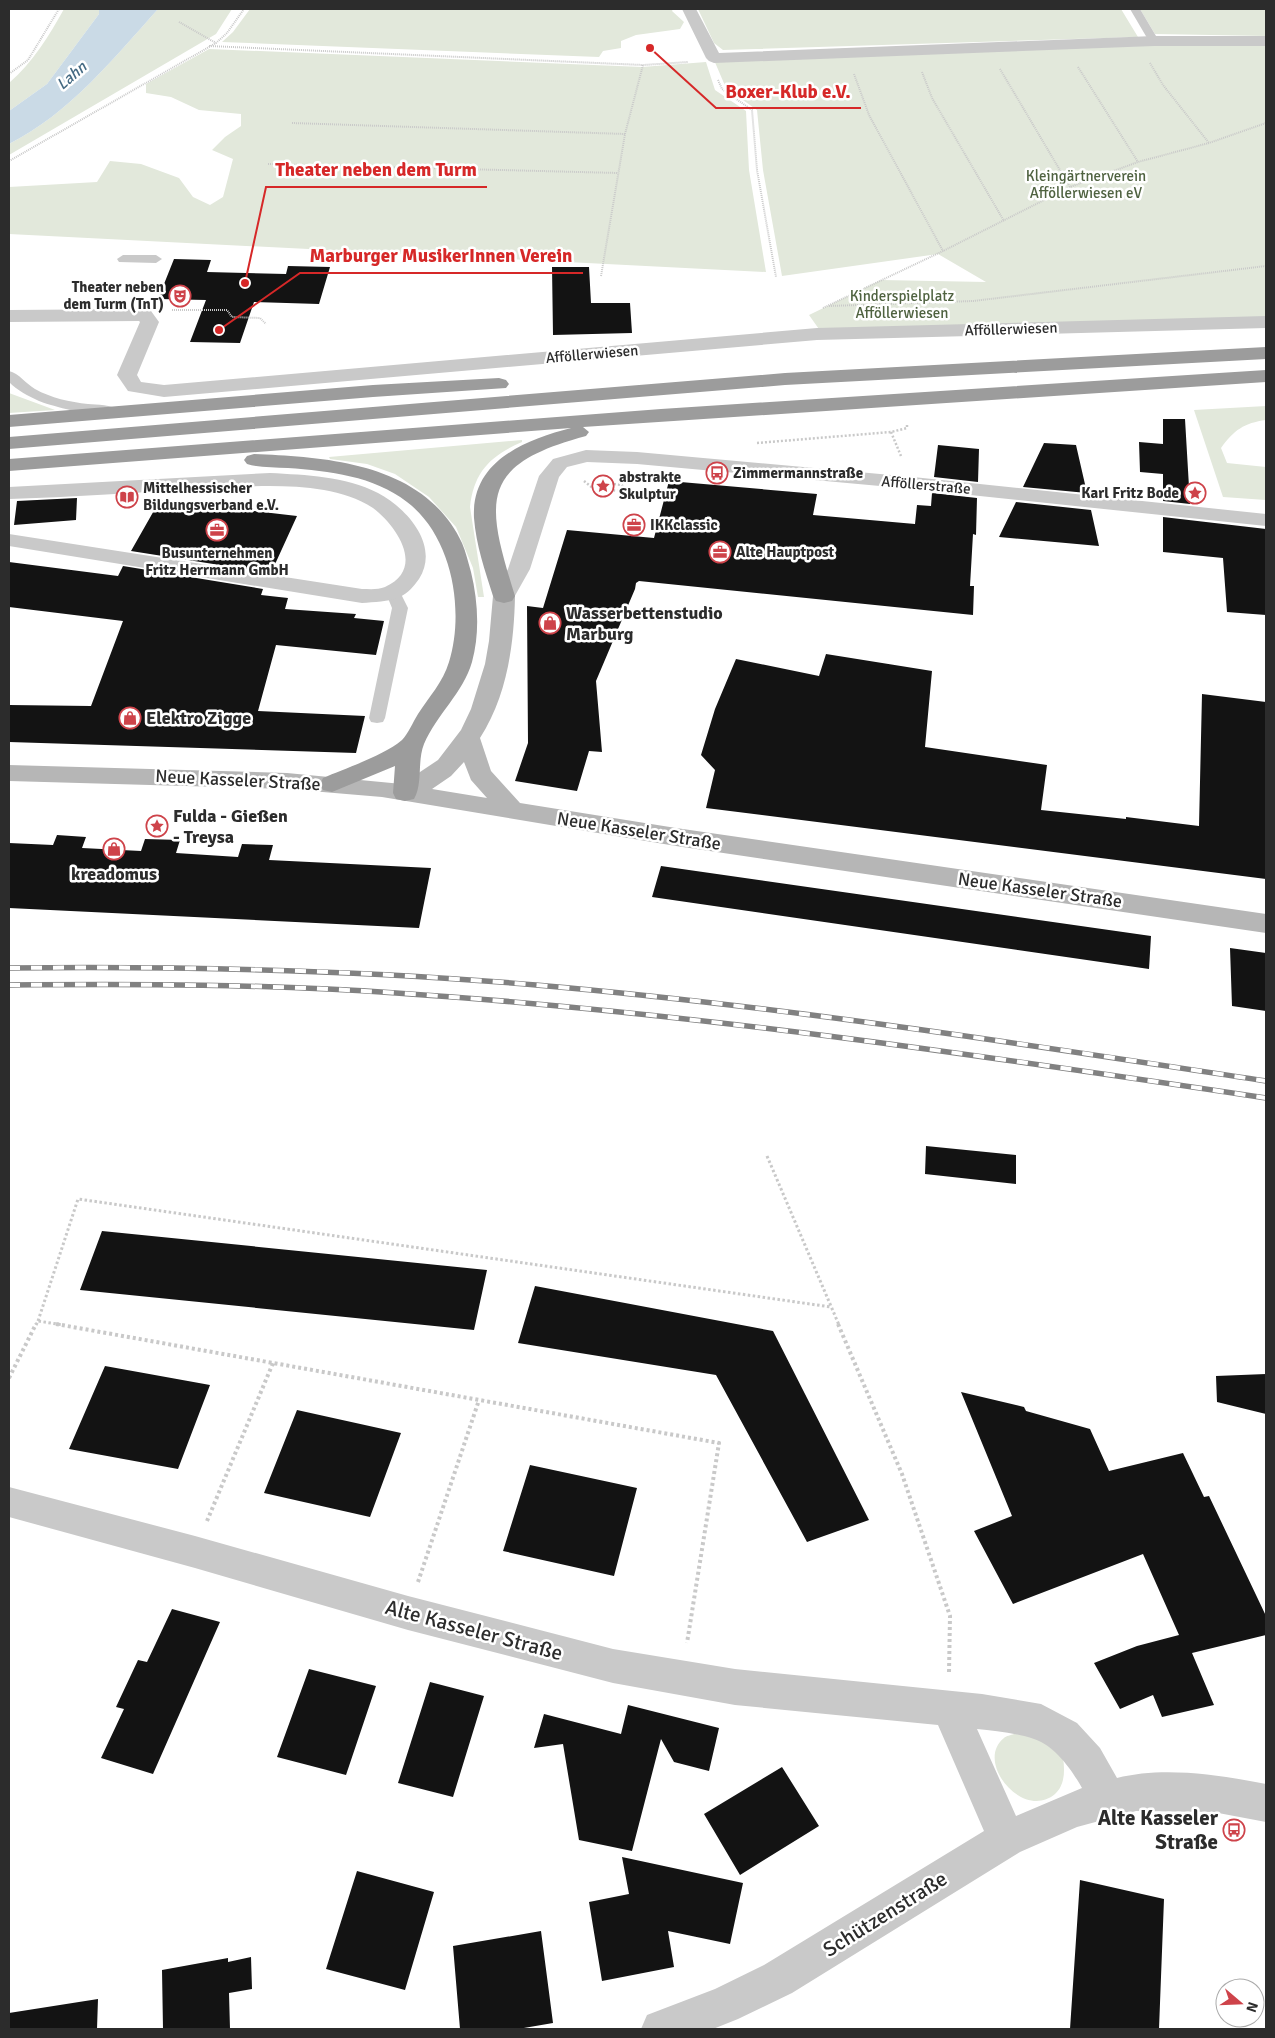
<svg xmlns="http://www.w3.org/2000/svg" width="1275" height="2038" viewBox="0 0 1275 2038" font-family="Signika,sans-serif">
	<style>
		.green { fill: #e2e8db }
		.water { fill: #cadae6 }
		.building { fill: #131313 }
		.lines { fill: none; stroke-linecap: round; stroke-linejoin: round }
		.path-far3 { stroke: #c9c9c9; stroke-width: 2; stroke-dasharray: 1 1; stroke-linecap: butt }
		.path-far2 { stroke: #c9c9c9; stroke-width: 2.5; stroke-dasharray: 2 2; stroke-linecap: butt }
		.path-far1 { stroke: #c9c9c9; stroke-width: 3; stroke-dasharray: 2.5 2.5; stroke-linecap: butt }
		.path { stroke: #c9c9c9; stroke-width: 4; stroke-dasharray: 3 3; stroke-linecap: butt }
		.service { fill: #c9c9c9; fill-rule: evenodd }
		.minor { fill: #c9c9c9; fill-rule: evenodd }
		.secondary { fill: #b6b6b6; fill-rule: evenodd }
		.trunk { fill: #9c9c9c; fill-rule: evenodd }
		.rail-casing { stroke: #818181; stroke-width: 5.5 }
		.rail { stroke: #fff; stroke-width: 4; stroke-dasharray: 11; stroke-linecap: butt }
		.labels { text-anchor: middle; stroke-width: 5; stroke-linejoin: round; paint-order: stroke }
		.far-park-label { font-size: 15px; fill: #4f6240; stroke: #fff }
		.far-poi-label { font-size: 15px; font-weight: bold; fill: #2c2c2c; stroke: #fff; text-anchor: start }
		.far-street-label { font-size: 15px; fill: #2c2c2c; stroke: #fff }
		.far-water-label { font-size: 16px; font-style: italic; fill: #456a83; stroke: #fff }
		.poi-label { font-size: 18px; font-weight: bold; fill: #2c2c2c; stroke: #fff; text-anchor: start }
		.street-label { font-size: 18px; fill: #2c2c2c; stroke: #fff }
		.near-street-label { font-size: 21px; fill: #2c2c2c; stroke: #fff }
		.near-poi-label { font-size: 21px; font-weight: bold; fill: #2c2c2c; stroke: #fff; text-anchor: end }
		.leader { fill: none; stroke: #d62828; stroke-width: 2 }
		.callout-dot { fill: #d62828; stroke: #fff; stroke-width: 2 }
		.callout-label { font-size: 19px; text-anchor: middle; font-weight: bold; fill: #d62828; stroke: #fff; stroke-width: 5; stroke-linejoin: round; paint-order: stroke }
	</style>
	<rect width="100%" height="100%" fill="#fff"/>
	<path class="green" d="M64,9H99V14L47,84L9,111V83C33,62 49,36 64,9Z
		M158,9H232L216,34L9,155V144C69,114 114,58 158,9Z
		M250,9H673L672,11L684,22L680,29L636,35L621,41V48L603,51L599,57L222,42L233,32Z
		M698,9H1121L1138,37L723,50L714,43Z
		M1140,9H1266V36L1155,34Z
		M1258,42L1266,43V317L821,332L809,315L881,280L986,282L938,254L782,276L763,170L757,110L726,88L714,60Z
		M209,49L642,67L706,62L715,90L746,111L749,170L766,272L9,234V187L97,182L110,161L141,164L179,178L193,197L210,205L223,197L233,159L212,150L225,137L241,126V114L199,110L171,97L146,93V84Z
		M9,393L55,410L9,413Z
		M1266,406V420C1244,423 1234,430 1221,448L1227,463L1266,467V500L1223,497L1194,410Z
		M522,440V442C490,456 474,472 470,507L484,597H478L473,568L456,527L429,497L395,474L367,464L330,459L329,457Z
		M1014,1734L1035,1735L1063,1758C1065,1770 1065,1785 1055,1794C1023,1821 974,1762 1004,1738C1006,1736 1011,1735 1014,1734Z"/>
	<path class="water" d="M99,9H158C114,58 69,114 9,144V111L47,84L99,14Z"/>
	<path class="building" d="M174,259L211,260L207,272L286,274L288,266L330,267L319,304L254,302L240,343L190,342L206,300L158,299Z
		M552,267H589L591,303H630L632,333L553,335Z
		M1163,419H1185L1190,504L1163,501V474L1140,472L1139,442L1163,444Z
		M1044,443L1076,445L1087,493L1023,487Z
		M938,445L979,449L978,482L934,477Z
		M669,481L817,494L813,515L915,524L917,505L931,506L932,493L977,498L976,535L973,534L970,586H974L973,615L639,581L636,583L635,589L596,681L602,752L589,751L577,791L515,781L528,743L527,606L543,608L567,530L654,538Z
		M77,498L76,520L14,525L17,501Z
		M160,500L297,516L271,573L131,551Z
		M1016,502L1091,510L1099,546L999,537Z
		M1163,517L1266,529V615L1227,612L1223,558L1163,552Z
		M9,562L118,576L123,566L263,589L261,595L288,598L285,609L356,614L354,618L384,621L376,655L276,645L258,711L365,716L356,753L9,742V705L91,706L123,621L9,607Z
		M826,654L932,671L925,747L1047,765L1041,810L1126,819V817L1199,826L1202,694L1266,702V879L706,808L715,770L701,755L715,709L736,659L819,676Z
		M57,835L86,837L82,848L141,851L145,839L180,840L176,853L238,857L242,844L273,845L269,860L431,868L419,928L9,908V843L53,845Z
		M661,866L1151,936L1149,969L652,897Z
		M1230,948L1266,953V1011L1232,1006Z
		M926,1146L1016,1155V1184L925,1174Z
		M102,1231L487,1270L474,1330L80,1290Z
		M535,1286L773,1331L869,1520L807,1542L716,1375L518,1343Z
		M105,1366L210,1385L178,1469L69,1449Z
		M1266,1374V1414L1217,1402L1216,1376Z
		M961,1392L1024,1407L1026,1411L1090,1429L1109,1471L1183,1453L1204,1497L1209,1496L1266,1616V1635L1192,1653L1214,1705L1162,1717L1153,1695L1120,1709L1094,1663L1137,1646L1179,1635L1143,1554L1013,1604L974,1531L1012,1516Z
		M297,1410L401,1433L370,1517L264,1493Z
		M530,1465L637,1488L614,1576L503,1551Z
		M172,1609L220,1622L153,1774L101,1758L124,1709L116,1707L138,1660L147,1662Z
		M309,1669L376,1686L346,1775L277,1757Z
		M430,1682L484,1696L453,1797L398,1783Z
		M628,1705L719,1728L709,1771L674,1762L661,1739L632,1851L579,1840L563,1744L534,1748L544,1714L621,1734Z
		M782,1767L819,1826L740,1875L704,1814Z
		M622,1857L743,1883L730,1944L668,1931L674,1967L602,1981L589,1902L629,1894Z
		M357,1871L434,1892L405,1990L326,1969Z
		M1080,1880L1164,1899L1159,2029H1070Z
		M541,1931L553,2023L518,2029H460L453,1946Z
		M251,1957L252,1989L229,1993L230,2029H163L162,1970L228,1958V1962Z
		M98,1999L97,2029H9V2013Z"/>
	<g class="lines">
		<path class="path-far3" d="M179,22L216,43
			M209,46L643,65L688,62
			M1150,63L1163,85L1209,143
			M1078,67L1138,162
			M1000,69L1070,187
			M922,72L932,98L1004,221
			M9,74L28,60L59,9
			M854,74L869,115L943,251
			M718,80L722,89L752,110L757,170L776,277
			M292,123L625,134
			M9,161L216,43L227,33L244,9
			M268,164L618,173
			M601,276L625,134L643,65
			M829,306L973,301L1266,266
			M823,308L943,251L1070,187L1138,162L1209,143L1266,123
			M172,310H227L232,317L260,318L266,324"/>
		<path class="path-far2" d="M891,432L901,456
			M757,443L891,432L907,428V423
			M584,481L594,489L665,494
			M606,483L622,485L624,491"/>
		<path class="path-far1" d="M767,1156L839,1325
			M38,1321L78,1199L831,1307
			M36,1325L38,1321L63,1325"/>
		<path class="path" d="M56,1324L719,1443L687,1643
			M838,1324L902,1474L950,1616L949,1673
			M9,1378L36,1324
			M207,1521L273,1363
			M418,1582L479,1400"/>
		<path class="service" d="M1130,9H1140L1159,41L1158,43H1150Z
			M123,255H156L162,259L156,263L119,262L117,259Z
			M9,371C19,373 26,384 35,389C51,398 70,402 88,404C97,405 112,404 118,411C109,422 51,406 39,401C28,396 17,390 9,382Z
			M393,586L398,588L408,608L385,718L383,722L377,723L371,722L369,718L392,608L385,591L388,588Z"/>
		<path class="minor" d="M682,9H696L719,53L1154,36H1266V46H1154L714,63L709,61L706,58Z
			M144,309L151,311L159,322L137,375L141,382L164,385L817,328L1266,316V328L817,340L164,397L128,391L117,375L140,322L139,321L9,322V310Z
			M586,450L637,452L913,477L1266,514V526L913,489L637,464L587,462L567,467L559,477L530,569L512,601L504,603L496,601L493,596L508,569L539,476L553,459Z
			M270,473C306,475 345,476 378,493C408,509 440,546 419,579C414,586 408,593 400,597C388,602 374,602 362,603L9,546V534L362,589C369,589 378,590 385,587C426,569 397,526 373,508C358,498 341,493 324,490C281,483 238,487 195,489C133,493 71,497 9,499V487Z
			M9,1487L195,1536L408,1596L613,1649L735,1669L982,1694L1041,1704L1077,1723L1100,1748L1117,1778C1163,1766 1221,1775 1266,1784V1822L1213,1812L1136,1811L1077,1827L1020,1852L792,1993L738,2019L713,2029H641L647,2015L715,1989L764,1965L984,1831L938,1725L735,1705L613,1683L408,1630L195,1568L9,1517ZM977,1729C995,1731 1017,1733 1034,1739C1055,1746 1072,1770 1082,1788L1016,1816Z"/>
		<path class="secondary" d="M504,589L512,591L515,596C514,645 507,696 480,738L491,771L520,803L676,828L1266,914V933L676,846L382,797L287,789L9,781V765L287,773L402,784L438,760L461,730L471,709L485,664L489,641L493,596L496,591ZM464,762L471,780L487,798L432,789L451,776Z"/>
		<path class="trunk" d="M1266,347V359L785,385L9,449V437L785,373Z
			M1266,370V382L583,427L589,432L586,436C477,465 486,502 515,596L512,601L504,603L496,601L493,596C485,571 476,545 474,518C471,461 525,440 571,428L9,471V459L661,409Z
			M499,378L506,380L509,384L506,388L373,397L9,427V415L373,385Z
			M254,454C330,457 425,464 462,543C466,552 468,562 471,572C478,601 480,633 472,662C463,693 437,714 424,744C417,761 423,784 414,799L405,801L396,799L393,793L395,766L332,792L323,790L320,784L323,778C346,768 383,756 402,740C408,734 413,722 418,714C429,697 443,682 449,662C465,610 452,536 407,502C374,476 329,471 288,468C274,467 260,468 247,464L244,460L247,456Z"/>
		<g class="rail-casing">
			<path id="rail" d="M9,968C185,966 361,970 536,985C780,1006 1023,1044 1266,1081
				M9,985C138,984 267,984 396,993C688,1012 977,1055 1266,1098"/>
		</g>
		<use href="#rail" class="rail"/>
	</g>
	<defs>
		<g id="theatre-ring" transform="scale(1.125)"><circle r="9.5" fill="#fff" stroke="#ce434a" stroke-width="1.5"/><path d="M-5-5.5Q0-4 5-5.5V0Q5 5 0 6Q-5 5-5 0ZM-3.3-2.5H-1v1.5H-3.3ZM1-2.5H3.3v1.5H1ZM-2.8 1Q0 5.5 2.8 1Z" fill="#ce434a"/></g>
		<g id="bus-ring" transform="scale(1.125)"><circle r="9.5" fill="#fff" stroke="#ce434a" stroke-width="1.5"/><path d="M-5-6H5V4H4V6H2V4H-2V6H-4V4H-5ZM-3.5-4V0h7V-4ZM-3.5 1.2v1.5H-2V1.2ZM2 1.2v1.5H3.5V1.2Z" fill="#ce434a"/></g>
		<g id="sight-ring" transform="scale(1.125)"><circle r="9.5" fill="#fff" stroke="#ce434a" stroke-width="1.5"/><path d="M0-6L1.8-2.2L6-1.7L2.9 1.2L3.7 5.4L0 3.3L-3.7 5.4L-2.9 1.2L-6-1.7L-1.8-2.2Z" fill="#ce434a"/></g>
		<g id="library-ring" transform="scale(1.125)"><circle r="9.5" fill="#fff" stroke="#ce434a" stroke-width="1.5"/><path d="M-6-4Q-3-5.5-.7-3.5V5Q-3 3-6 4ZM6-4Q3-5.5 .7-3.5V5Q3 3 6 4Z" fill="#ce434a"/></g>
		<g id="office-ring" transform="scale(1.125)"><circle r="9.5" fill="#fff" stroke="#ce434a" stroke-width="1.5"/><path d="M-6-3h4V-5.5h4V-3h4V5H-6ZM-1-4.5V-3h2v-1.5ZM-6 0V1H6V0Z" fill="#ce434a"/></g>
		<g id="shop-ring" transform="scale(1.125)"><circle r="9.5" fill="#fff" stroke="#ce434a" stroke-width="1.5"/><path d="M-5-2.5h2.3a2.7 3.5 0 0 1 5.4 0H5L5.5 6h-11ZM-1.5-2.5h3a1.5 2.3 0 0 0-3 0Z" fill="#ce434a"/></g>
	</defs>
	<g fill-rule="evenodd">
		<use href="#theatre-ring" x="180" y="296"/>
		<use href="#bus-ring" x="717" y="473"/>
		<use href="#sight-ring" x="603" y="486"/>
		<use href="#sight-ring" x="1195" y="493"/>
		<use href="#library-ring" x="127" y="497"/>
		<use href="#office-ring" x="634" y="525"/>
		<use href="#office-ring" x="217" y="530"/>
		<use href="#office-ring" x="720" y="552"/>
		<use href="#shop-ring" x="550" y="623"/>
		<use href="#shop-ring" x="130" y="718"/>
		<use href="#sight-ring" x="157" y="826"/>
		<use href="#shop-ring" x="114" y="849"/>
		<use href="#bus-ring" x="1234" y="1830"/>
	</g>
	<g class="labels">
		<g class="far-park-label">
			<text x="1086" y="181">Kleingärtnerverein<tspan x="1086" dy="17">Afföllerwiesen eV</tspan></text>
			<text x="902" y="301">Kinderspielplatz<tspan x="902" dy="17">Afföllerwiesen</tspan></text>
		</g>
		<g class="far-poi-label">
			<text x="164" y="292" text-anchor="end">Theater neben<tspan x="164" dy="17">dem Turm (TnT)</tspan></text>
			<text x="733" y="478">Zimmermannstraße</text>
			<text x="619" y="482">abstrakte<tspan x="619" dy="17">Skulptur</tspan></text>
			<text x="143" y="493">Mittelhessischer<tspan x="143" dy="17">Bildungsverband e.V.</tspan></text>
			<text x="1179" y="498" text-anchor="end">Karl Fritz Bode</text>
			<text x="650" y="530">IKKclassic</text>
			<text x="736" y="557">Alte Hauptpost</text>
			<text x="217" y="558" text-anchor="middle">Busunternehmen<tspan x="217" dy="17">Fritz Herrmann GmbH</tspan></text>
		</g>
		<g class="far-street-label">
			<text transform="translate(1011 329) rotate(-2)" y="5">Afföllerwiesen</text>
			<text transform="translate(592 354) rotate(-5)" y="5">Afföllerwiesen</text>
			<text transform="translate(926 485) rotate(5)" y="5">Afföllerstraße</text>
		</g>
		<g class="far-water-label">
			<text transform="translate(71 75) rotate(-41)" y="6">Lahn</text>
		</g>
		<g class="poi-label">
			<text x="566" y="619">Wasserbettenstudio<tspan x="566" dy="21">Marburg</tspan></text>
			<text x="146" y="724">Elektro Zigge</text>
			<text x="173" y="822">Fulda - Gießen<tspan x="173" dy="21">- Treysa</tspan></text>
			<text x="114" y="880" text-anchor="middle">kreadomus</text>
		</g>
		<g class="street-label">
			<text transform="translate(238 780) rotate(3)" y="6">Neue Kasseler Straße</text>
			<text transform="translate(639 831) rotate(9)" y="6">Neue Kasseler Straße</text>
			<text transform="translate(1040 890) rotate(8)" y="6">Neue Kasseler Straße</text>
		</g>
		<g class="near-street-label">
			<text transform="translate(474 1630) rotate(15)" y="7">Alte Kasseler Straße</text>
			<text transform="translate(885 1914) rotate(-32)" y="7">Schützenstraße</text>
		</g>
		<g class="near-poi-label">
			<text x="1218" y="1825">Alte Kasseler<tspan x="1218" dy="24">Straße</tspan></text>
		</g>
	</g>
	<path class="leader" d="M650 48L716 108H861M245 283L266 187H487M219 330L300 273H583"/>
	<g class="callout-dot">
		<circle cx="650" cy="48" r="5"/>
		<circle cx="245" cy="283" r="5"/>
		<circle cx="219" cy="330" r="5"/>
	</g>
	<g class="callout-label">
		<text x="788" y="98">Boxer-Klub e.V.</text>
		<text x="376" y="176">Theater neben dem Turm</text>
		<text x="441" y="262">Marburger MusikerInnen Verein</text>
	</g>
	<rect width="1275" height="2038" fill="none" stroke="#2c2c2c" stroke-width="20"/>
	<g transform="translate(1240 2003) rotate(109)"><circle r="24" fill="#ffffff" stroke="#ababab"/>
	<path d="M0-4L9 19L0 12L-9 19Z" fill="#ce434a"/>
	<text y="-8" font-size="14" font-weight="bold" text-anchor="middle" fill="#2c2c2c">N</text>
	</g>
</svg>
